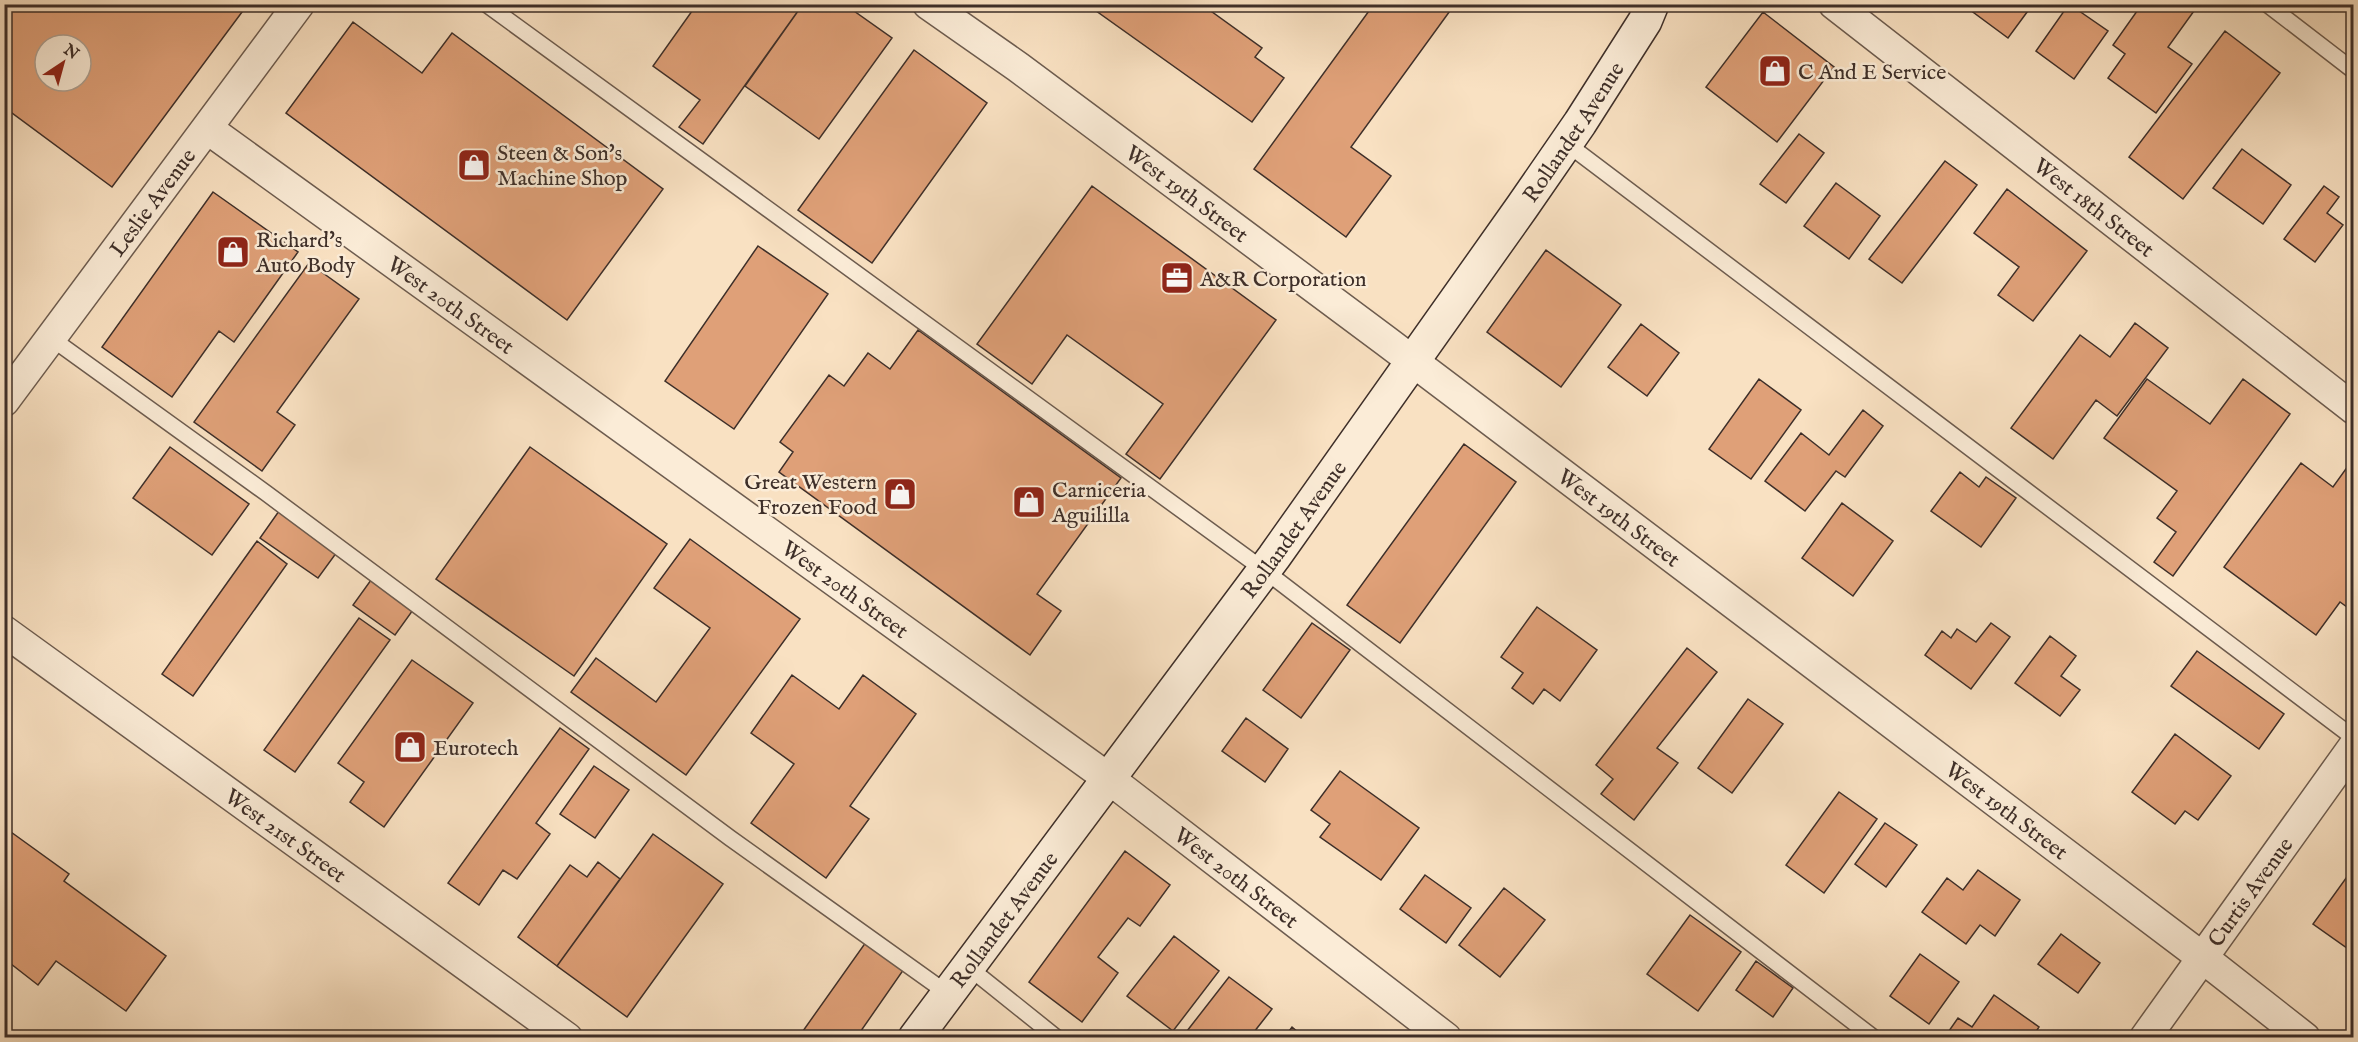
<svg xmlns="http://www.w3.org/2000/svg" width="2358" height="1042" viewBox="0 0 2358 1042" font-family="'IM FELL English',serif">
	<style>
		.building { fill: #dfa078; stroke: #3e2f29; stroke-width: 1.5; fill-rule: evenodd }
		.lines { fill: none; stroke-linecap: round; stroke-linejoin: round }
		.lane-casing { stroke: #6d5c4f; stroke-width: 18 }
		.street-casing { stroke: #6d5c4f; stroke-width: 33 }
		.secondary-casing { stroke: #3e2f29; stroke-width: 36 }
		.lane { stroke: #fbecd7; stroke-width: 15 }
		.street { stroke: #fbecd7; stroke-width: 30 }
		.secondary { stroke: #fbecd7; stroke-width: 33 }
		.labels { text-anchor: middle; stroke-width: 5; stroke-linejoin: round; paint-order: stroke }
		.poi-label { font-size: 22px; fill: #3e2f29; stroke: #fbecd7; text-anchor: start }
		.street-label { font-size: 22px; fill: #3e2f29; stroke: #fbecd7 }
	</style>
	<rect width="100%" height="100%" fill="#f9e1c2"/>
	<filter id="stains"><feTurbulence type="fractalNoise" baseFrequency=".00333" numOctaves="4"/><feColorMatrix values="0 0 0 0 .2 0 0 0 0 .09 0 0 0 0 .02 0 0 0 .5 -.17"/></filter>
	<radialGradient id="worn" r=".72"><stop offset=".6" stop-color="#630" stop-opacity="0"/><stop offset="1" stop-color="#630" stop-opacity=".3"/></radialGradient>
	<path class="building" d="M15,4H248L112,187L4,107V9ZM45,45H81V81H45Z
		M697,4H803L703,144L679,127L700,100L653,66Z
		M803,4H844L892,38L819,139L745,86Z
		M1094,4H1201L1262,48L1255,57L1284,78L1252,122L1092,8Z
		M1374,4H1455L1351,147L1391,176L1346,237L1254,169Z
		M1962,4H2033L2008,38Z
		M2069,4L2108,31L2074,79L2036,51Z
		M2142,4H2199L2168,47L2192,64L2156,113L2108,78L2125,54L2113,45Z
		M1763,12L1834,67L1777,142L1706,87Z
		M353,22L422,73L452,33L663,189L567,320L286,113Z
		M2225,31L2280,73L2183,199L2129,157Z
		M914,50L987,103L872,263L798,210Z
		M1799,134L1824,153L1786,203L1760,184Z
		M2242,149L2291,185L2263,224L2213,188Z
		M1945,161L1977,185L1902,283L1869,259Z
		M1836,183L1880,216L1849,259L1804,226Z
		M1092,186L1276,320L1160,479L1126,454L1163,404L1067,335L1032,384L977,344Z
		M2324,186L2339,197L2327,213L2343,225L2315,262L2284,239Z
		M2007,189L2087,251L2033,321L1998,295L2019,267L1974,233Z
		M213,192L298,252L234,342L219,331L172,397L102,347Z
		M758,246L828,294L734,429L665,381Z
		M1546,250L1621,305L1561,387L1487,332Z
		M309,263L359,299L277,412L295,425L262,471L194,422Z
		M2135,323L2168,348L2117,416L2096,400L2053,459L2011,428L2080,335L2110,357Z
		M1641,324L1679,353L1647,396L1608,367Z
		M918,330L1121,478L1037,594L1061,611L1030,655L779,472L793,452L780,442L829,375L844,386L868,353L890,369Z
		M1759,379L1801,410L1751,479L1709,449Z
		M2147,379L2210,424L2243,379L2290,414L2173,576L2154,562L2176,532L2157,518L2177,491L2104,438Z
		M1863,410L1883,426L1845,477L1836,471L1805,511L1765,481L1801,433L1829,455Z
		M1464,444L1516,482L1400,643L1347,605Z
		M170,447L249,504L212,555L133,498Z
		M530,447L667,544L574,676L436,579Z
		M2353,459L2354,612L2340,602L2316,635L2224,567L2301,463L2333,487Z
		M1960,472L1979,487L1986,477L2016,498L1981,547L1931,511Z
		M1842,503L1893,541L1853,596L1802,558Z
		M279,511L337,552L318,578L260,538Z
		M690,539L800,619L686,775L571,692L596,658L656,702L710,628L654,588Z
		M257,541L287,564L193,696L162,674Z
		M371,580L413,610L395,635L353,605Z
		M1537,607L1597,650L1560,701L1544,689L1533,704L1512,688L1523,673L1501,657Z
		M359,618L390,640L295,772L264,750Z
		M1312,623L1350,650L1301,718L1263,690Z
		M1991,623L2010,637L1971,689L1925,655L1942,631L1951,638L1957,629L1976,642Z
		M2050,636L2076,656L2061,676L2080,690L2060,716L2015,683Z
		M1687,648L1717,672L1657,748L1678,763L1634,820L1601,794L1613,779L1596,765Z
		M2197,651L2284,714L2259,749L2171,686Z
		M412,660L473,703L384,827L350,802L364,782L338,763Z
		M792,675L839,709L863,675L916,714L850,806L869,819L826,878L751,823L794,764L751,733Z
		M1748,699L1783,724L1732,793L1698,768Z
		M1246,718L1288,749L1265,782L1222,751Z
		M560,728L589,749L536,823L550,834L517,879L503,870L479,905L448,883Z
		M2175,734L2231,776L2198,820L2185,811L2175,824L2132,792Z
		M594,766L629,790L595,838L560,814Z
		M1340,771L1419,828L1381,880L1320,837L1330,824L1311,810Z
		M1839,792L1877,819L1824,893L1786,865Z
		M1885,823L1917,845L1886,887L1855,864Z
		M4,827L69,874L64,881L166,956L126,1011L56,961L38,985L11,964L4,972Z
		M653,834L723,884L627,1017L557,966Z
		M1125,851L1170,885L1140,926L1128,918L1098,957L1118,973L1082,1022L1029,982Z
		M598,862L620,879L557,966L518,937L570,865L587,877Z
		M2354,867V953L2313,924Z
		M1978,870L2020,900L1995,936L1980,925L1966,944L1922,912L1947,878L1963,890Z
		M1425,875L1471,908L1446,943L1400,909Z
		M1504,888L1545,920L1500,977L1459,945Z
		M1690,915L1741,952L1698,1011L1647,974Z
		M2061,934L2100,963L2078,993L2038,964Z
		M1174,936L1219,971L1173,1031L1127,996Z
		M866,942L904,969L856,1038H798Z
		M1920,954L1959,982L1929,1024L1890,996Z
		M1756,961L1793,988L1773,1017L1736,990Z
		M1229,977L1272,1009L1254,1032L1261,1038H1195L1187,1031Z
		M1994,995L2039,1027L2032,1038H1944L1958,1018L1972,1027Z
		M1292,1027L1305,1038H1284Z"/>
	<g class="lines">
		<g class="lane-casing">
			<path id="lane" d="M486,4L1264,570L1874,1038
				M2267,4L2354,71
				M1566,143L2354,738
				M51,338L266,493L730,838L947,993
				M967,966L1057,1038"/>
		</g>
		<g class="street-casing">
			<g id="street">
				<path id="s1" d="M928,4L1018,67L1386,341L2203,958L2305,1038"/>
				<path id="s2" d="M1834,4L2354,409"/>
				<path id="s3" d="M208,129L1108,778L1446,1038"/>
				<path id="s4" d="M4,401L299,4"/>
				<path id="s5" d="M4,631L567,1038"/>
				<path id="s6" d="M2145,1038L2354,746"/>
			</g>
		</g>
		<g class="secondary-casing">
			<g id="secondary">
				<path id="s7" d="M915,1038L1274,557L1522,207L1580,123L1645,21L1652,4"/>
			</g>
		</g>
		<use href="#lane" class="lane"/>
		<use href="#street" class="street"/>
		<use href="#secondary" class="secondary"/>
	</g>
	<defs>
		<g id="shop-square" transform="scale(1.725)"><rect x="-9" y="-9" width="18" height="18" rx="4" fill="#8f2418" stroke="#fbecd7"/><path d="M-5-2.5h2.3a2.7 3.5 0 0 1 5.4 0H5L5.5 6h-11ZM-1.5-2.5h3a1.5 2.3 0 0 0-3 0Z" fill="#fff"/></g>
		<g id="office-square" transform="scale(1.725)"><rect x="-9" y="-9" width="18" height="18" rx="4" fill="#8f2418" stroke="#fbecd7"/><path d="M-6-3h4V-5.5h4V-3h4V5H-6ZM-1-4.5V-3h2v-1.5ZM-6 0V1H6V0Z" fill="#fff"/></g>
	</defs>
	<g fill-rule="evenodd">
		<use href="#shop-square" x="1775" y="71"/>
		<use href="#shop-square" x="474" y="165"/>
		<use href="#shop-square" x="233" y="252"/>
		<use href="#office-square" x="1177" y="278"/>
		<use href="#shop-square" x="900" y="494"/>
		<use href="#shop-square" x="1029" y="502"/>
		<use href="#shop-square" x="410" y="747"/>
	</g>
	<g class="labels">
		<g class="poi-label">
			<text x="1798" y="79">C And E Service</text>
			<text x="497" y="160">Steen &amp; Son's<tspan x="497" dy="25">Machine Shop</tspan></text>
			<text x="256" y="247">Richard's<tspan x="256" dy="25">Auto Body</tspan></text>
			<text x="1200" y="286">A&amp;R Corporation</text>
			<text x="877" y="489" text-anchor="end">Great Western<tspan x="877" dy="25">Frozen Food</tspan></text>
			<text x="1052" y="497">Carniceria<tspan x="1052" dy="25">Aguililla</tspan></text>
			<text x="433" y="755">Eurotech</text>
		</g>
		<g class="street-label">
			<text dy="8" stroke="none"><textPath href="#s7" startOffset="1120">Rollandet Avenue</textPath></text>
			<text dy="8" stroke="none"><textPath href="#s1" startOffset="321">West 19th Street</textPath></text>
			<text dy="8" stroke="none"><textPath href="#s4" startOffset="248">Leslie Avenue</textPath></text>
			<text dy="8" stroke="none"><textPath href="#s2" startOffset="330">West 18th Street</textPath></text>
			<text dy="8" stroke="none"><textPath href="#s3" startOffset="300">West 20th Street</textPath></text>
			<text dy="8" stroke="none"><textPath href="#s1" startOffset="861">West 19th Street</textPath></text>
			<text dy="8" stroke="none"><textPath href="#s7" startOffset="634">Rollandet Avenue</textPath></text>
			<text dy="8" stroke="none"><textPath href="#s3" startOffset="786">West 20th Street</textPath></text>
			<text dy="8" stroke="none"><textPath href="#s1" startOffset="1347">West 19th Street</textPath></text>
			<text dy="8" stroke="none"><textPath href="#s5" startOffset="348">West 21st Street</textPath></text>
			<text dy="8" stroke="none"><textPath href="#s3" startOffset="1272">West 20th Street</textPath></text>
			<text dy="8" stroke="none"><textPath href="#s6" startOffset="180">Curtis Avenue</textPath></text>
			<text dy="8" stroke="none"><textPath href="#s7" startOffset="148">Rollandet Avenue</textPath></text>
		</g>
	</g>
	<rect width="2358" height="1042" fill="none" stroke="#f9e1c2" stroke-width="24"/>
	<rect x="6" y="6" width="2346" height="1030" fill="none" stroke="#3e2f29" stroke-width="3"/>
	<rect x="12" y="12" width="2334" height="1018" fill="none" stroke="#3e2f29" stroke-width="1.5"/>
	<g transform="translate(63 63) rotate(36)"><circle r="28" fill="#fbecd7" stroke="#afa091" stroke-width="1.5"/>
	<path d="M0-4.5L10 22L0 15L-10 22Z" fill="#8f2418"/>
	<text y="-9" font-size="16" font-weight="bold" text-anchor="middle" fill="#3e2f29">N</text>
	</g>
	<rect width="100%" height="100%" filter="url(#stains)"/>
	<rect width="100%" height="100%" fill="url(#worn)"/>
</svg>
